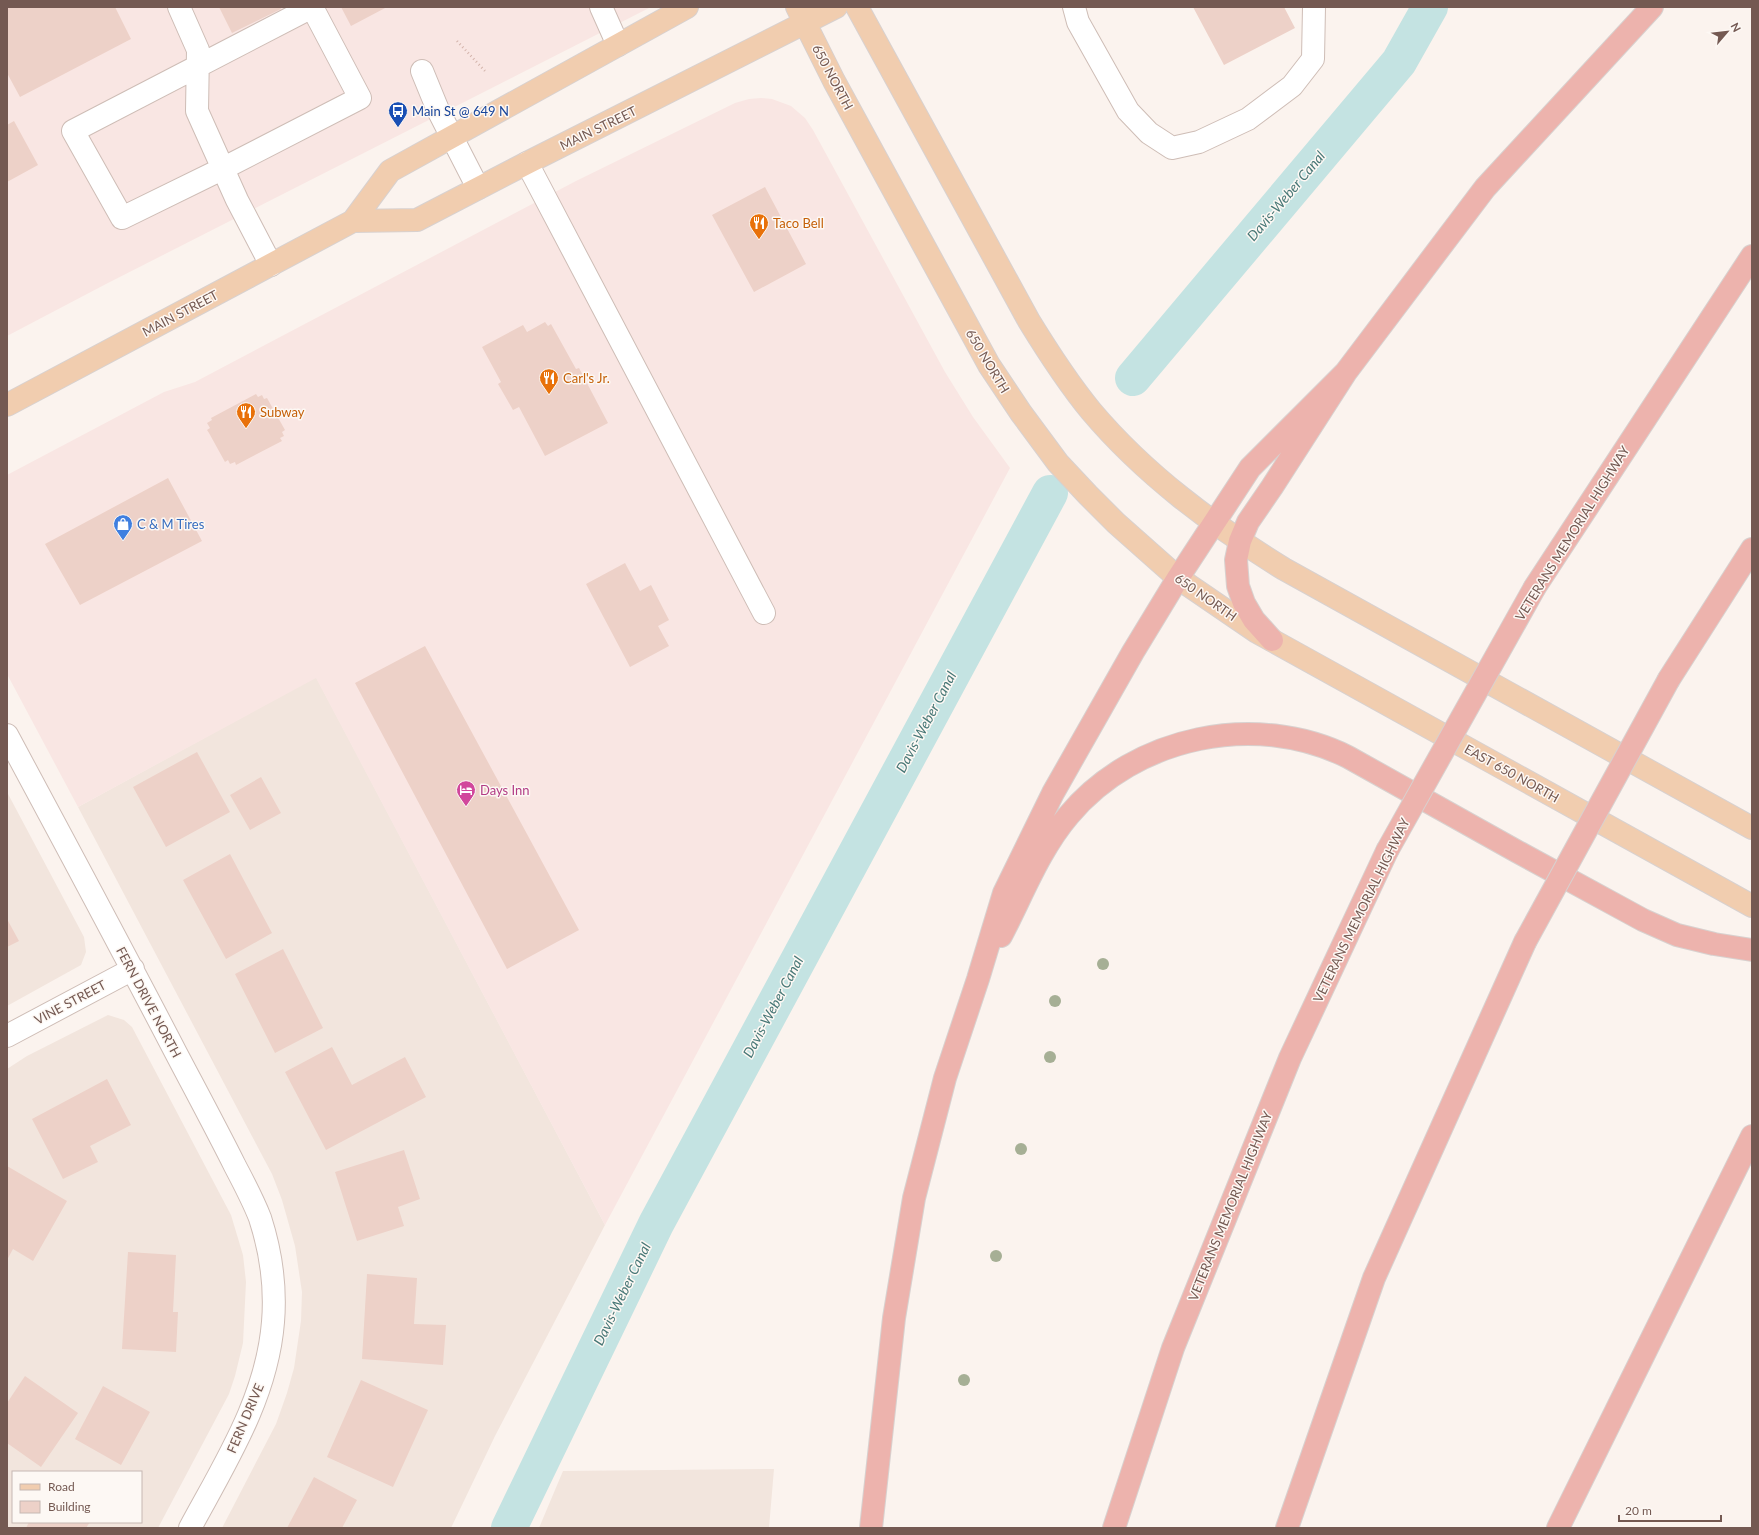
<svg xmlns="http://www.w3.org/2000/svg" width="1759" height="1535" viewBox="0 0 1759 1535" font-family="Lato,sans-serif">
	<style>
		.residential { fill: #f2e5dd; fill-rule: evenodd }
		.commercial { fill: #f9e6e3 }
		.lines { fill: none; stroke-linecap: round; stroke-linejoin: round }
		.canal { stroke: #c4e3e2; stroke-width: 36 }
		.building { fill: #edd1c8 }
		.minor-casing { stroke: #cebdb6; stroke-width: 24 }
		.major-casing { stroke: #d8d1cf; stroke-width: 24 }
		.highway-casing { stroke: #d8d1cf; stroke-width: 24 }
		.path { stroke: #d3b4ab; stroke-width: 2.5; stroke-dasharray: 1 3; stroke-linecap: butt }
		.minor { stroke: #fff; stroke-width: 22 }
		.major { stroke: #f1cdaf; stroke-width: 22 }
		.highway { stroke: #edb3ad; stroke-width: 22 }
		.highway-bridge-casing { stroke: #d8d1cf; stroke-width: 24; stroke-linecap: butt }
		.highway-bridge { stroke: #edb3ad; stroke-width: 22 }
		.tree { fill: #a6af95 }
		.labels { text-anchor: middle; stroke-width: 3; stroke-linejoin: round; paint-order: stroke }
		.street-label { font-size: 13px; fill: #745952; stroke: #fdf8f4 }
		.transit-label { font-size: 13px; fill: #164399; stroke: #fdf8f4; text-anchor: start }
		.food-label { font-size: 13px; fill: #c56008; stroke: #fdf8f4; text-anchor: start }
		.shop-label { font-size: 13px; fill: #366cbe; stroke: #fdf8f4; text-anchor: start }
		.hotel-label { font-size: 13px; fill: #b23c85; stroke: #fdf8f4; text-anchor: start }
		.water-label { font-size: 14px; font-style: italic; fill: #477776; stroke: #fdf8f4 }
	</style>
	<rect width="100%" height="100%" fill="#fbf3ee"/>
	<path class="residential" d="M316,677L605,1225L495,1436L451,1528H222L276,1424L287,1393L294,1368L301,1321L302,1292L295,1246L282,1200L272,1174L78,807Z
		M7,792L84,937L86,952L81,965L7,1006Z
		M108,1015L124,1020L132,1027L231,1215L243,1255L246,1282L243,1343L235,1376L229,1394L158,1528H7V1069L27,1056ZM13,1472H141V1522H13Z
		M774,1469L769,1528H539L563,1471Z"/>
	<path class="commercial" d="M7,7H651L106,284L7,336Z
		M761,98L772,99L791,106L805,118L813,130L945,372L973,417L1010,468L605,1225L316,678L78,807L7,674V475L164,392L195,382L576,181L735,103L749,99Z"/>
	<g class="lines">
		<path class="canal" d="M1133,378L1399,62L1430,7
			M509,1528L656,1224L1050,493"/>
	</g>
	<path class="building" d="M7,7H115L131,39L20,97L7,73Z
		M219,7H280L281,9L232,33Z
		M341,7H387L351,26Z
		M1193,7H1284L1295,28L1224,65Z
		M14,121L38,165L7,182V125Z
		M765,187L806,264L754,292L712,215Z
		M545,322L548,326L551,324L576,369L579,368L608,423L545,456L519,407L513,410L498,384L501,382L482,347L523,325L527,332Z
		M256,394L258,397L262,395L264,399L267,398L285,430L282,432L284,436L280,438L282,441L236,465L235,462L230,464L228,460L225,462L209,433L207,430L210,428L207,423L212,420L211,418Z
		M168,478L202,541L80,605L45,544Z
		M625,563L640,591L651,585L669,620L658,626L669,646L630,667L586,584Z
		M425,646L579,930L507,969L355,683Z
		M197,752L230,812L166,847L133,787Z
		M261,777L281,813L250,830L230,795Z
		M230,854L272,933L226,959L183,880Z
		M7,919L19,941L7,947Z
		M283,949L323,1028L275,1053L235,974Z
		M332,1047L352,1085L405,1057L426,1097L326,1150L285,1072Z
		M107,1079L131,1125L90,1146L98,1162L63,1179L32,1119Z
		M404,1150L420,1199L398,1207L404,1226L357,1241L335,1172Z
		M7,1166L67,1201L33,1261L13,1249L7,1260Z
		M128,1252L176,1255L173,1312H178L176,1352L122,1349Z
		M367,1274L417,1278L414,1324L446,1325L443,1365L362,1359Z
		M25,1376L78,1413L41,1467L7,1443V1403Z
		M361,1380L428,1410L393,1487L327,1457Z
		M103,1386L150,1412L121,1465L75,1439Z
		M314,1477L357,1500L342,1528H287Z
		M29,1522H90L86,1528H26Z"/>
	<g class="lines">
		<g class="minor-casing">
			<path id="minor" d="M179,7L198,50L197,111L237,200L271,265
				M312,7L360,98L224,168L122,218L73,131Z
				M601,7L618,45
				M1074,7L1078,22L1128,111L1149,133L1172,148L1199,142L1248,119L1292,86L1313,59L1314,7
				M422,71L438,110L478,188
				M527,163L764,613
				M7,735C64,841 121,947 176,1053C196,1091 216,1128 235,1166C244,1183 253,1200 260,1218C271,1252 276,1286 273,1322C267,1398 225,1463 190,1528
				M7,1036L133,969"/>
		</g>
		<g class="major-casing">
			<path id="major" d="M797,7L834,81L989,365L1021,413L1058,463L1088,495L1116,523L1178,578L1257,632L1752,906
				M857,7L1029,321C1048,352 1068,383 1091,411C1145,475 1213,525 1284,569L1752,828
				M353,221L417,220L527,163L836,7
				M7,405L353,221L390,171L687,7"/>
		</g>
		<g class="highway-casing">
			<path id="highway" d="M1535,587L1752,256
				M1272,640L1254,620L1244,603L1238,586L1236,560L1240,541L1248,522L1272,487L1346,372L1485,188L1652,7
				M1669,679L1752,549
				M1001,936C1022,896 1039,850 1069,815C1135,736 1256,711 1348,757L1518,852L1643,920L1677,935L1714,944L1752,950
				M871,1528L894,1318L914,1198L945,1078L978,979L1004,893L1053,793L1133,652L1178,578L1250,468L1346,372
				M1114,1528L1173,1348L1290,1058L1387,851
				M1287,1528L1374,1278L1525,942
				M1558,1528L1752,1136"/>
		</g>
		<path class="path" d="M457,41L485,71"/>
		<use href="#minor" class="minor"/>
		<use href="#major" class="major"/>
		<use href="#highway" class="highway"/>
		<g class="highway-bridge-casing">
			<path id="highway-bridge" d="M1387,851L1535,587
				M1525,942L1669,679"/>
		</g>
		<use href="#highway-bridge" class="highway-bridge"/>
	</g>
	<g class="tree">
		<circle cx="1103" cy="964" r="6"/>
		<circle cx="1055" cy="1001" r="6"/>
		<circle cx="1050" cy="1057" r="6"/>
		<circle cx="1021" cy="1149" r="6"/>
		<circle cx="996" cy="1256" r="6"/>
		<circle cx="964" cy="1380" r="6"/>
	</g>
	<defs>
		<g id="bus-pin" transform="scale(1)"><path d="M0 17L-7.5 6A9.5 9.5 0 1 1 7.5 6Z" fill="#1a4fb4" stroke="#fdf8f4"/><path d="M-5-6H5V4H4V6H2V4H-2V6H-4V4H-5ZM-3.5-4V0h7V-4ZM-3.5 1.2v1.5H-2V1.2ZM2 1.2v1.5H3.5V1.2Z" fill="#fff"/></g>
		<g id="restaurant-pin" transform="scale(1)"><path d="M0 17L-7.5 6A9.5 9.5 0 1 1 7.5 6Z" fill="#e8710a" stroke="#fdf8f4"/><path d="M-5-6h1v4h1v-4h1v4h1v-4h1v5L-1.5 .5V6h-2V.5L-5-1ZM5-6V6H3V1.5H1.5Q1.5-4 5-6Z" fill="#fff"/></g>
		<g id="shop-pin" transform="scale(1)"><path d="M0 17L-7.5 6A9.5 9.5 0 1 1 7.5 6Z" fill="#3f7fe0" stroke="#fdf8f4"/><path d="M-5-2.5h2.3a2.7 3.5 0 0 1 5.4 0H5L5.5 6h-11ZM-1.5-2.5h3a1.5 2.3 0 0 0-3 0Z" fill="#fff"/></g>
		<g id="hotel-pin" transform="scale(1)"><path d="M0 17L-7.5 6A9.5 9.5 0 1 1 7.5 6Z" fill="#d1479c" stroke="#fdf8f4"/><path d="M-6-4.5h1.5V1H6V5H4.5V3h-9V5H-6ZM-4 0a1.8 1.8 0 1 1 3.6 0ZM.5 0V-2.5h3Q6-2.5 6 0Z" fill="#fff"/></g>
	</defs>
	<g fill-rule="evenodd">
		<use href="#bus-pin" x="398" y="111"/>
		<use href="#restaurant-pin" x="759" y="223"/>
		<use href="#restaurant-pin" x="549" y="378"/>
		<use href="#restaurant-pin" x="246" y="412"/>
		<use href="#shop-pin" x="123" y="524"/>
		<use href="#hotel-pin" x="466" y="790"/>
	</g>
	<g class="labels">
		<g class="street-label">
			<text transform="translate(833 77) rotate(62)" y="5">650 NORTH</text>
			<text transform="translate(598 128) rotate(-26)" y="5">MAIN STREET</text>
			<text transform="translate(180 313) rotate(-28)" y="5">MAIN STREET</text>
			<text transform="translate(988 361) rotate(59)" y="5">650 NORTH</text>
			<text transform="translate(1572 533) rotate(-58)" y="5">VETERANS MEMORIAL HIGHWAY</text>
			<text transform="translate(1206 597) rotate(35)" y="5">650 NORTH</text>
			<text transform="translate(1512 773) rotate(29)" y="5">EAST 650 NORTH</text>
			<text transform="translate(1361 910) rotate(-64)" y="5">VETERANS MEMORIAL HIGHWAY</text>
			<text transform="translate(70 1002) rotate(-28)" y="5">VINE STREET</text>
			<text transform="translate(149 1002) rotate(62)" y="5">FERN DRIVE NORTH</text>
			<text transform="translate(1230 1206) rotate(-68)" y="5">VETERANS MEMORIAL HIGHWAY</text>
			<text transform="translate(245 1418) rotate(-67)" y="5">FERN DRIVE</text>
		</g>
		<g class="transit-label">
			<text x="412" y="116">Main St @ 649 N</text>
		</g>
		<g class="food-label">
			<text x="773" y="228">Taco Bell</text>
			<text x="563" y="383">Carl's Jr.</text>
			<text x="260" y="417">Subway</text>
		</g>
		<g class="shop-label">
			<text x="137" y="529">C &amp; M Tires</text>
		</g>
		<g class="hotel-label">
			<text x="480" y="795">Days Inn</text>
		</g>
		<g class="water-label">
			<text transform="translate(1286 196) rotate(-50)" y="5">Davis-Weber Canal</text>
			<text transform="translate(926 722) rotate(-62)" y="5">Davis-Weber Canal</text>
			<text transform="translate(773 1007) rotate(-62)" y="5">Davis-Weber Canal</text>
			<text transform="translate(622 1294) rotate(-64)" y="5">Davis-Weber Canal</text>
		</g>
	</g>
	<rect width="1759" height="1535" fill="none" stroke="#745952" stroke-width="16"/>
	<rect x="12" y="1471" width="130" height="52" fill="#fdf8f4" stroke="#c6b8b3"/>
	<rect x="20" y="1484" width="20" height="6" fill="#f1cdaf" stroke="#c6b8b3"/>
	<text x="48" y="1491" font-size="12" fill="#745952">Road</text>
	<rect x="20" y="1501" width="20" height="12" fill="#edd1c8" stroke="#c6b8b3"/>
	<text x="48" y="1511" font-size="12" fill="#745952">Building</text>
	<g transform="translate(1727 32) rotate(62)" stroke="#fdf8f4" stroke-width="3" paint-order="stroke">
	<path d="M0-3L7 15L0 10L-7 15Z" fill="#745952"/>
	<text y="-6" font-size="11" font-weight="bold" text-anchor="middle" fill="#745952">N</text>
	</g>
	<path d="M1619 1515v6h102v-6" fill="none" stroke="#745952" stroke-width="2"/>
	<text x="1625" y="1515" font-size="12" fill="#745952" stroke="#fdf8f4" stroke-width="3" paint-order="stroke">20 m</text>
</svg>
